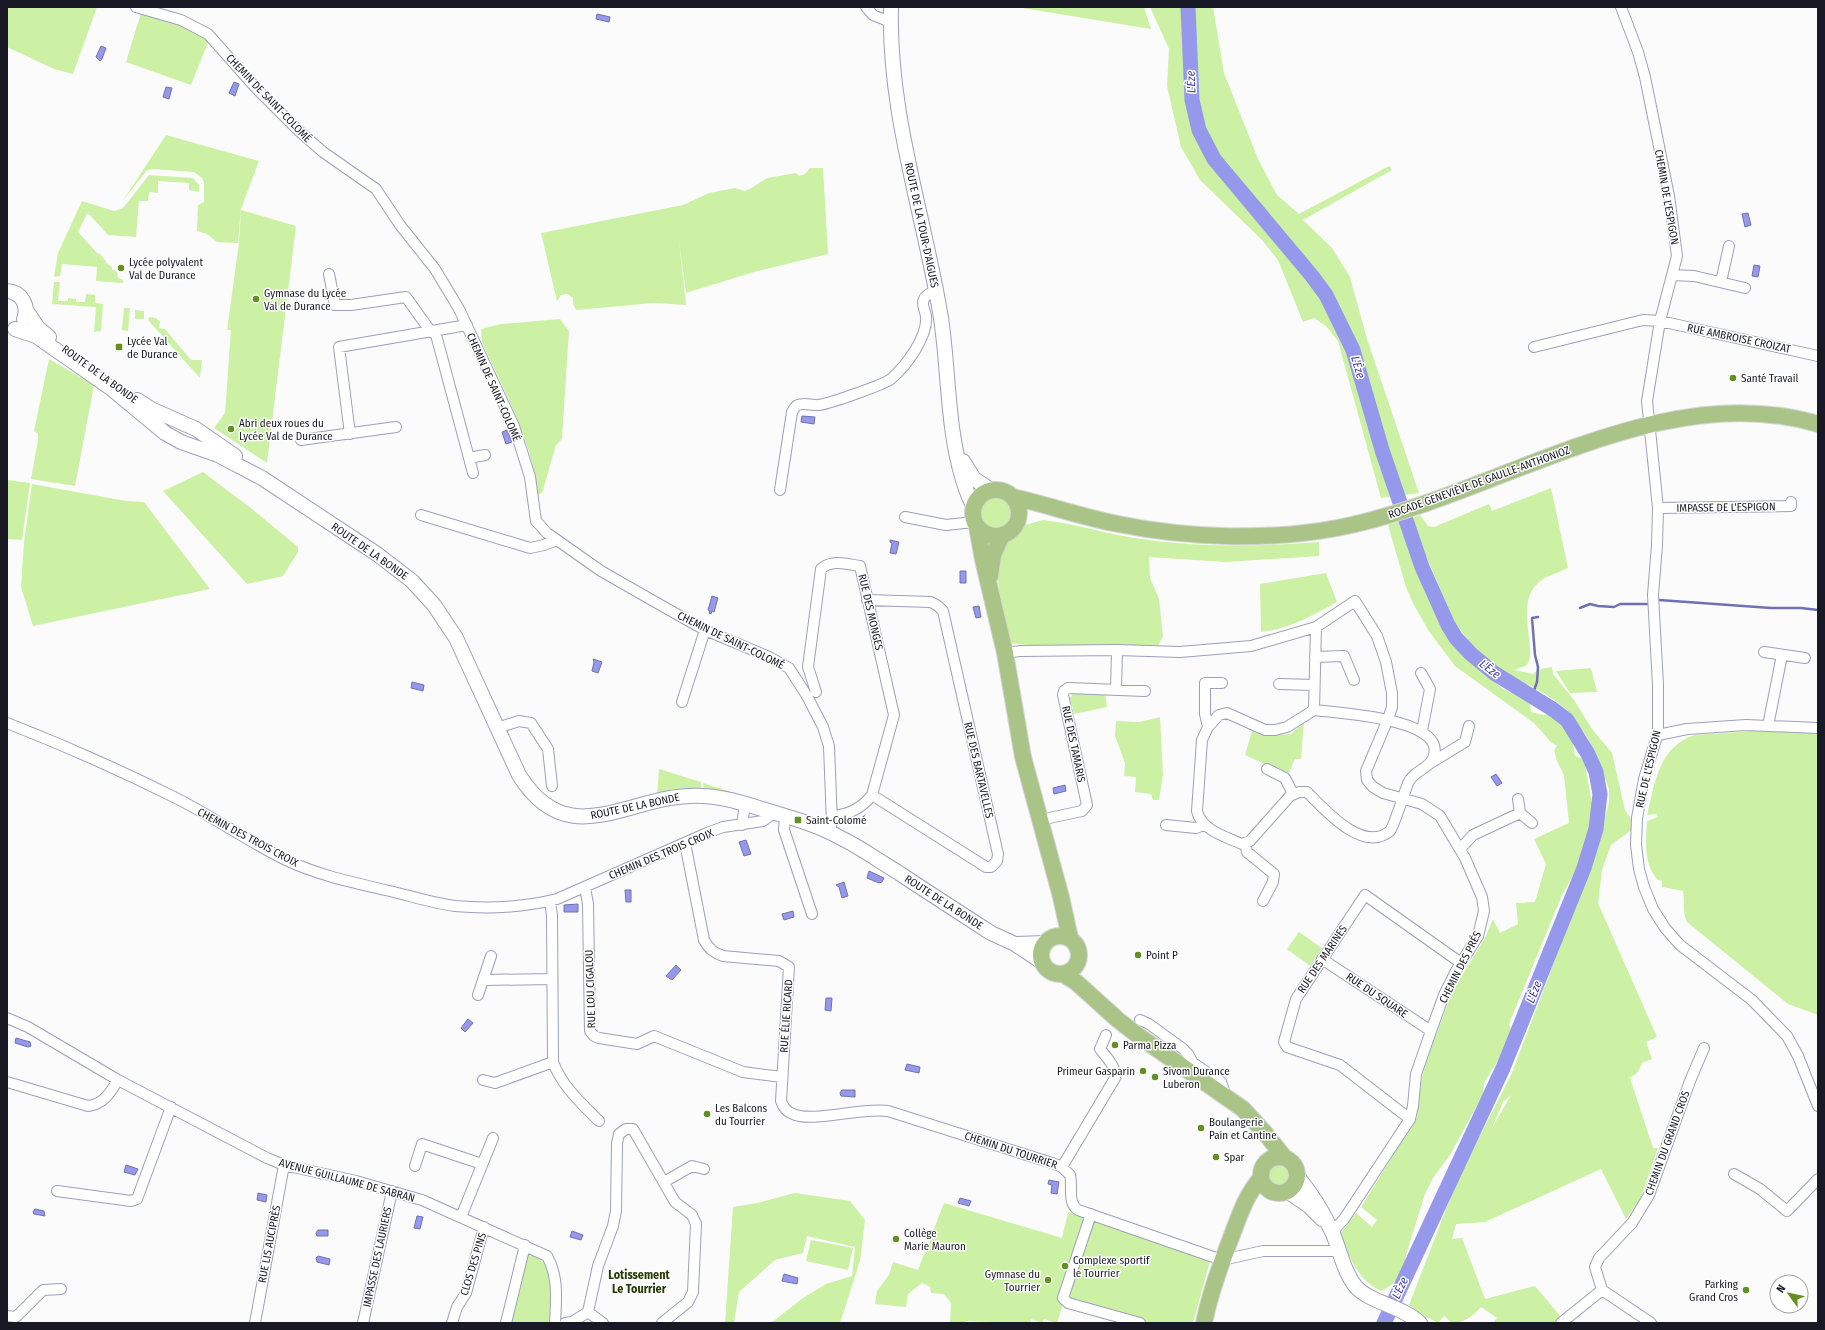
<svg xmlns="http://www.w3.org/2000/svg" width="1825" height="1330" viewBox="0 0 1825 1330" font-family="'Fira Sans Condensed',sans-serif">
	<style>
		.green { fill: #ccf1a4; fill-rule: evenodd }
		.water { fill: #9598eb; stroke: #7072af }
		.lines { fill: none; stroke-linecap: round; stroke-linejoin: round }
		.stream { stroke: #7072af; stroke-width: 2.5 }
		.river { stroke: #9598eb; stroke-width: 15 }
		.street-casing { stroke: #9d9fbd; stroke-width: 12 }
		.secondary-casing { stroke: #9d9fbd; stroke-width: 16 }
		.primary-casing { stroke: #d5d6d8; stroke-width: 18 }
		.street { stroke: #fff; stroke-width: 10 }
		.secondary { stroke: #fff; stroke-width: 14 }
		.primary { stroke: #aac488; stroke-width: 16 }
		.poi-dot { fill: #649022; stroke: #fff; stroke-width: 1.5 }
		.labels { text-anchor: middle; stroke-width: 3; stroke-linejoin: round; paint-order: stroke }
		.street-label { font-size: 11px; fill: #181924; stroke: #fff }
		.poi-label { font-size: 11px; fill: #181924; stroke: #fff; text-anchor: start }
		.water-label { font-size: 12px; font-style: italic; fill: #423b9a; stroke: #fff }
		.neighbourhood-label { font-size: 12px; font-weight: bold; fill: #273c07; stroke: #fff }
	</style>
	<rect width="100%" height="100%" fill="#fbfbfb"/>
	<path class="green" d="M7,7H97L73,74L54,69L7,47Z
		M1016,7H1144L1151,29Z
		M1150,7H1213L1224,73L1258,159L1277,195L1299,214L1389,166L1392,170L1303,220L1332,248L1350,277L1367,339L1419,493L1381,498L1338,341L1326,326L1314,318L1303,322L1278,260L1262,240L1200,180L1181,147L1167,86L1169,49Z
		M141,13C166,18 188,25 209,40L191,85L126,62Z
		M166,135L259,161L241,209L238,243L217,242L207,234L197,231L198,205L204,202V182L202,178L194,172L153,169L147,170L122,202Z
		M810,168H823L828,254L754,272L686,293L679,241L686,305L654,303L576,310L573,304V298L567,294L561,295L557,301L541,233L683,205L709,193L735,188L745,191L750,189L767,178L796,173L799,176L805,174Z
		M149,175L193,178L199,185V192L189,190V183L158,181V193L149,192L148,201H139L136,237L108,235L90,215L87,214L78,232L98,254L99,253L106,261V263L112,267V270H115L118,274L117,277L123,280V283L96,281L97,267L62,264L60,276L54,277L58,253L82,201L114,211L123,208Z
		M241,210L296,226L267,463L214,428L225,413L231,330H227L239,243Z
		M54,282H60L58,301H68V298L76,299V302H85L86,294L95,295V303L103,304L101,331L94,332L96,307L52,304Z
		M124,308H130L128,331L122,330Z
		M135,310L144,311V319H135Z
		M149,317L156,318L160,322L159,328L165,329L191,360H202L200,378L148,320Z
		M560,319L569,331L562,439L556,445L542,493L537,495C535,444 502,388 482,342L481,329L501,324Z
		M49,359L94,385L75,486L31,479L38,440V434L34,431Z
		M203,472L252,509L298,547V552L283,576L247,584L163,491Z
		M7,480L30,483L22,540L7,539Z
		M32,484L126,501L144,502L210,589L33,626L21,587L24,542Z
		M1551,488L1568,568C1560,572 1550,575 1543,579C1522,593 1527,617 1529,639C1530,650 1532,655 1527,665L1515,670L1532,674L1541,669L1552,667L1553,674L1574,700L1592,729L1612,753L1625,810L1632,821L1633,829L1611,845L1602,870L1598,903L1657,1037L1646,1042L1652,1059L1642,1063L1638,1072L1630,1078L1653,1148H1658L1640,1200L1626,1219L1601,1169L1485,1222L1456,1224L1452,1239L1462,1238L1485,1299L1535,1286L1561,1317L1554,1323H1493L1497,1318L1481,1307C1473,1316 1464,1323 1452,1323L1444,1316L1438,1323L1423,1315L1409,1305L1457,1181L1511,1075L1597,850L1609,802V789L1595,752L1586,735L1568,711L1556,701L1529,685L1504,676L1487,664L1455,623L1410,519L1420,515L1428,526L1434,527L1489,504L1492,511ZM1511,1095L1492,1128L1503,1102Z
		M979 512a17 17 0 1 1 34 0a17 17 0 1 1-34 0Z
		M1043,520C1069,523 1093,530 1118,535C1184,548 1253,547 1319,542V556L1226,562L1149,557L1150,578L1159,599L1163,636L1158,646L1028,645L1010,643L999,590L997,571L999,552L1006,543L1016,537L1025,525Z
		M1402,521L1434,607L1448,635L1471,661L1502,688L1530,702L1531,712L1542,715L1551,714L1564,722L1572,738L1575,756L1584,759L1593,809L1591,832L1576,870L1562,895L1509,1024L1511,1030L1498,1060L1484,1083L1483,1094L1450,1155L1433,1178L1425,1194L1406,1255C1405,1271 1397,1284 1381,1291C1357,1280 1350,1257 1340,1234L1356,1213L1372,1227L1377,1220L1361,1207L1417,1117L1422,1077L1427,1059L1453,990L1484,940L1493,919L1500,933L1518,924L1516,903L1535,902L1546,864L1534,839L1569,823L1564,775L1557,761L1554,750L1557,746L1551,742L1534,723L1455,666L1428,630L1413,603L1406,587L1388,525Z
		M1326,573L1337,602C1312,616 1289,629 1261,632L1260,584Z
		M1591,668L1597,692L1570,693L1556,671Z
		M1074,692L1105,693L1107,707L1074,714L1070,698Z
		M1160,717L1163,775L1159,800H1153L1151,794L1135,792L1136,777L1124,776L1125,763L1115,736L1116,721L1139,722Z
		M1304,722L1301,759H1295L1288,775L1245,755L1253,728L1271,735L1291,734Z
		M1755,731L1818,733V1015L1788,1004L1687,922C1682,911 1685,902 1683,891L1662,887V881L1658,880C1643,865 1646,841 1647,821L1658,817L1657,814L1647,815C1655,783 1658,748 1694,735Z
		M659,769L701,782V791L695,788L672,789L668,794L657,795Z
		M703,783L743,796L742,798L704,791Z
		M1299,932L1322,948L1310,966L1287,949Z
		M1269 1175a10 10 0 1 1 20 0a10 10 0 1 1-20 0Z
		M795,1193L850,1201L865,1220L860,1261L840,1323H771L803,1298L826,1284L852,1276L855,1247L807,1236L803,1253L775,1260L739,1292L734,1323H725L733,1207L757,1203Z
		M944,1203L1062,1238L1068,1212L1210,1261L1193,1323H1150L1064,1301L1057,1323L1044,1319L1042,1323L1031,1319L1030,1323L966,1321L965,1323H950L951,1303L944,1294L931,1293L930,1287L922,1283L908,1294L906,1307L875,1304L877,1291L889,1275L893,1262L918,1270Z
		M811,1240L853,1248L848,1270L806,1261Z
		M527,1253C533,1255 539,1258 544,1263C553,1274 550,1309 549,1323H510Z"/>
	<path class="water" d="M597,14L610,17L609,22L596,19Z
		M101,46L106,48L102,59L100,61L96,57Z
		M234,82L239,84L235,96L229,93Z
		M166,87L172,88L169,99L163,97Z
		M1748,213L1751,225L1745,227L1742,214Z
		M1754,265L1760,266L1758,277L1752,276Z
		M802,416L815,417L814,424L801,422Z
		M507,430L512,442L506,444L502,432Z
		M890,540L899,542L896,554L890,553L892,543L890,542Z
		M960,571H966V583H960Z
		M712,596L718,598L714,612L712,611L711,614L709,613L710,611L708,610Z
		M979,606L981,617L976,618L973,607Z
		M593,659L602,662L598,673L592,671L594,662Z
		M412,682L424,685L423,691L411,688Z
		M1496,774L1502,783L1497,786L1491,777Z
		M1065,785L1066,791L1054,794L1053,788Z
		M746,840L751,854L744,856L739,842Z
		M869,871L884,878L882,882L879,883L867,878Z
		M844,882L848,896L842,898L839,887L836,885Z
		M625,890H631V902H626Z
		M578,904V912H564V905Z
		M793,911L794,917L784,920L782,914Z
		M676,965L681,970L672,980L666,976Z
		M826,998H832L831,1011L825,1010Z
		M468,1019L473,1023L465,1032L461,1028Z
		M16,1038L30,1042L31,1046L28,1047L15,1043Z
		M907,1064L920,1067L919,1073L905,1070Z
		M842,1090H855V1097L841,1096L840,1093Z
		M126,1165L138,1169L135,1175L124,1172Z
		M1049,1180L1059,1182L1057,1194L1051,1193L1052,1185L1048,1184Z
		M258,1193L267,1195L266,1202L257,1200Z
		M960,1198L971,1201L969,1206L958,1203Z
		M35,1209L44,1211L45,1216L34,1214L33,1212Z
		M417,1216L423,1217L420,1229L414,1228Z
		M318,1230H328V1236H317L316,1233Z
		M572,1231L583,1235L581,1240L570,1237Z
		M318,1256L330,1259L329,1265L317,1262L316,1258Z
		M784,1274L798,1278L797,1284L782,1281Z"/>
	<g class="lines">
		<path class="stream" d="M1659,600L1771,608H1801L1818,610
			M1580,608L1590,604L1598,606L1614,607L1620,604H1647
			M1532,696L1537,682L1538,667L1535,655L1532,618L1538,617"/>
		<path class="river" d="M1188,7L1192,100L1199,130L1214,159L1312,276L1326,295L1353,350L1382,450L1422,567L1448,625L1456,638L1471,654L1494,673L1554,710L1567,720L1588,754L1596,772L1600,794L1596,829L1584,868L1503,1068L1384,1323"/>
		<g class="street-casing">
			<path id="street" d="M136,7L181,20L208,34L255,87L299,131L323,152L376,189L400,225L435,269L459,309L514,426L530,477L536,521L547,533L601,571L664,607L705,630L767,656L789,668L807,696L823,727L829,746L832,823L828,832
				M866,7L873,15L890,22
				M1621,7L1638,52L1645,77L1669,196L1677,256L1660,321L1647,401L1658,508L1657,545L1653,595L1658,685V733L1644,779L1637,818L1636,845L1639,869L1644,887L1653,909L1665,928L1680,945L1752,1000L1787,1036L1798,1056L1818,1106
				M329,274L335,305H351L406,297L431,332
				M1672,275L1694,276L1745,288
				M1721,282L1729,246
				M435,331L473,473
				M1534,347L1643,320L1660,321L1818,356
				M350,434L339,347L467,325
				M301,440L396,427
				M469,458L485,455
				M780,490L792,412C794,409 795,406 798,405C804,402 813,406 819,405C831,403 883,385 891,379C906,366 928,337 926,316C925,310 921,305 924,299C926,294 932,293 936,290
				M1658,508L1791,506V502
				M421,515L530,548L544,545L557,540
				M905,517L946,525L974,522
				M867,600L931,602L938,606L943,611L998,854L997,861L991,867H986L872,795
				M1764,652L1805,658
				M1005,653L1020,651L1117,650L1180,652L1251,646L1316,627L1355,601L1377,636L1386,662L1392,693V707L1388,719L1366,771L1367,780L1373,787L1383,793L1422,804L1440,816L1465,858L1482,897L1484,911L1478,936L1456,971L1444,995L1431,1031L1416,1074L1413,1106L1410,1119L1344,1219L1332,1232
				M1315,657L1344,656L1354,680
				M1421,673L1430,689L1422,731
				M1279,684L1314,685
				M1116,690L1117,650
				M816,692L808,667L821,569C832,559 846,564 860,566L894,715L872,795C862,808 848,815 832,816
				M682,702L705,630
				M1314,710C1336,713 1450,718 1433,758C1428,770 1414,770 1408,783C1405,791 1394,826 1390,831C1363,854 1324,809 1307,792H1299L1290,796L1250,841L1242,844C1226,837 1201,830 1197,811L1202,740L1208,727L1219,715L1227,713L1265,730H1275L1287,727L1314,710L1316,627
				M7,723C66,746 122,771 178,799C215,818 249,842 286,860C318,875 351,882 385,890C408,895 432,903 455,906C489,909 525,907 557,899L707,833L723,827L763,821L774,813
				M1768,726L1782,655
				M1208,727L1205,714V683H1222
				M497,728L519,721L531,723L548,749L552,786
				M1658,735L1687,729L1746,725L1818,728
				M1429,764L1465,742L1469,726
				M1267,769L1285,778L1293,794
				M1518,799L1520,813L1532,823
				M785,816L784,830L812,914
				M1040,820L1082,811L1087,805L1063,695L1064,691L1068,688L1145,691
				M742,825L745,804
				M1166,825L1196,828L1204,825
				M685,843L704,940C709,949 714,953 723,956L779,961L789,967L781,1101C783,1107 787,1112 793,1114C812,1123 862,1107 888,1111L1052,1163L1062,1167L1070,1175C1073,1186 1067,1203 1078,1210L1222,1260L1263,1251H1339
				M1245,843L1247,852L1274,874L1273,882L1263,901
				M1460,849L1473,835L1520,813
				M585,887L588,904L590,1031L594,1036L599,1038L637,1044L654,1036L743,1072L782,1077
				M550,901L552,915L553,1062C562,1086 581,1103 599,1121
				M1322,959L1431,1031
				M484,980L552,979
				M478,995L491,956
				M7,1018L28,1027L118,1080L267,1158L284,1165L356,1181L422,1200L547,1256C559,1277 556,1300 555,1323
				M1140,1020L1149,1024L1182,1048L1188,1054L1193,1063L1221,1082L1226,1096
				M483,1080L495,1083L553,1062
				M7,1082L88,1106C104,1104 110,1093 118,1080
				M1410,1119L1340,1065L1287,1047L1284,1042L1296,999L1365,895L1461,963
				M415,1166L422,1144L482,1164
				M1062,1167L1115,1078C1116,1066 1107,1058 1100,1049L1106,1035
				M1734,1174L1760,1189L1787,1211L1818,1179
				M664,1182L692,1166L704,1169
				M57,1191L131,1201L137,1199L171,1107
				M1091,1214L1063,1298L1068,1303L1140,1323
				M461,1217L493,1138
				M1602,1290L1651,1323
				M588,1312L598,1266L613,1226L616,1211L617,1143L619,1134L626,1129H633L675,1202L692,1215L696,1224L693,1292L688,1302L662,1323
				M588,1312L603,1323
				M7,1316L16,1317L43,1290L61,1289
				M255,1323L284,1165
				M363,1323L392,1191
				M452,1323L457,1307L466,1293L484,1227
				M506,1323L525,1245
				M565,1323L572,1322L588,1312
				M1561,1323L1602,1290L1595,1267L1599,1258L1632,1223L1649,1195L1690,1081L1704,1048"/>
		</g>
		<g class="secondary-casing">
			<path id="secondary" d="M891,7C888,113 924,214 941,318C949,372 947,428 963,480C966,489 968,497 973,505
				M7,291C22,292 29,306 24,319
				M26,310L38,328L49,337
				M15,329L36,336L112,389L165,433L181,442L218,455L262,478L377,554L412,581L434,605L456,638L519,775C570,857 632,791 703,796C724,797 743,803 762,809C788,817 816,824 839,837C860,847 879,861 899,873C929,893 960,913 991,933L1015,944L1042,962
				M137,400L151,409L196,429L235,456
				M963,461L974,479L991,490
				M1016,944L1045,943
				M1298,1177C1312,1194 1324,1213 1333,1234C1340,1251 1344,1272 1356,1287C1371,1303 1402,1306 1420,1323
				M1287,1191L1309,1206L1322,1219"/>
		</g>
		<g class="primary-casing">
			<path id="primary" d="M973 513a23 23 0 1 1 46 0a23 23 0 1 1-46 0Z
				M1013,497C1048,505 1082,517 1118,524C1187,538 1268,541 1337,528C1492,499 1657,376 1818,424
				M977,527L983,560L1005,653L1023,757L1061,897L1070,938
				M990,576L993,555L1002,535
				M1041 955a19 19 0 1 1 38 0a19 19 0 1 1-38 0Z
				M1063,974L1076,982L1118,1020L1140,1037L1243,1109L1265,1133L1284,1157
				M1261 1175a18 18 0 1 1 36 0a18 18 0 1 1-36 0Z
				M1204,1323C1210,1293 1221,1264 1232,1235C1240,1214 1246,1195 1261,1178"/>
		</g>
		<use href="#street" class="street"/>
		<use href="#secondary" class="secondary"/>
		<use href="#primary" class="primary"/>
	</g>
	<g class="poi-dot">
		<circle cx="121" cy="268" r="4"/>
		<circle cx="256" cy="299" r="4"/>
		<rect x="115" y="343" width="8" height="8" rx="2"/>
		<circle cx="1733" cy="378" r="4"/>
		<circle cx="231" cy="429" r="4"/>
		<rect x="794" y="816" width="8" height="8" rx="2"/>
		<circle cx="1138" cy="955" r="4"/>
		<circle cx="1115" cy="1045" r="4"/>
		<circle cx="1143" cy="1071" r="4"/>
		<circle cx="1155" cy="1077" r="4"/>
		<circle cx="707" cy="1114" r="4"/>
		<circle cx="1201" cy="1128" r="4"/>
		<circle cx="1216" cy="1157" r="4"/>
		<circle cx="896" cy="1239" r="4"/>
		<circle cx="1065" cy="1266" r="4"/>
		<circle cx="1048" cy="1280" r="4"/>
		<circle cx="1746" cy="1290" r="4"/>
	</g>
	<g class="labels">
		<g class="street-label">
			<text transform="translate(269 98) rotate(46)" y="4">CHEMIN DE SAINT-COLOMÉ</text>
			<text transform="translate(1667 197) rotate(80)" y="4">CHEMIN DE L'ESPIGON</text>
			<text transform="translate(922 225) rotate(78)" y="4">ROUTE DE LA TOUR-D'AIGUES</text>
			<text transform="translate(1739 338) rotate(12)" y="4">RUE AMBROISE CROIZAT</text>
			<text transform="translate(100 374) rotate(36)" y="4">ROUTE DE LA BONDE</text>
			<text transform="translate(494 387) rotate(66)" y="4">CHEMIN DE SAINT-COLOMÉ</text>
			<text transform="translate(1479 482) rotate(-20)" y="4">ROCADE GENEVIÈVE DE GAULLE-ANTHONIOZ</text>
			<text transform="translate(1726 507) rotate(-1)" y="4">IMPASSE DE L'ESPIGON</text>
			<text transform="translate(370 551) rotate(35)" y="4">ROUTE DE LA BONDE</text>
			<text transform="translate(871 612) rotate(77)" y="4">RUE DES MONGES</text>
			<text transform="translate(731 640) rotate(26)" y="4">CHEMIN DE SAINT-COLOMÉ</text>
			<text transform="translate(1074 744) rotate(78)" y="4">RUE DES TAMARIS</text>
			<text transform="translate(1648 769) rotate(-77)" y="4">RUE DE L'ESPIGON</text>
			<text transform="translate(979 770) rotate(77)" y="4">RUE DES BARTAVELLES</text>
			<text transform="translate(635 806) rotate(-12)" y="4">ROUTE DE LA BONDE</text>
			<text transform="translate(248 837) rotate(28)" y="4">CHEMIN DES TROIS CROIX</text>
			<text transform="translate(661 854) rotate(-23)" y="4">CHEMIN DES TROIS CROIX</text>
			<text transform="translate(944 902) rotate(33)" y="4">ROUTE DE LA BONDE</text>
			<text transform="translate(1322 959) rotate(-56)" y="4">RUE DES MARINES</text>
			<text transform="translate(1460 967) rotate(-63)" y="4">CHEMIN DES PRÉS</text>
			<text transform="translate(590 989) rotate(-92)" y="4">RUE LOU CIGALOU</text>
			<text transform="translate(1377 995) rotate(34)" y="4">RUE DU SQUARE</text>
			<text transform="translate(786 1016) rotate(-86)" y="4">RUE ÉLIE RICARD</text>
			<text transform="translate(1667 1143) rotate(-70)" y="4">CHEMIN DU GRAND CROS</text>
			<text transform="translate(1011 1150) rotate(18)" y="4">CHEMIN DU TOURRIER</text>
			<text transform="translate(347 1180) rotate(15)" y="4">AVENUE GUILLAUME DE SABRAN</text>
			<text transform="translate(269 1244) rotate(-79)" y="4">RUE LIS AUCIPRÈS</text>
			<text transform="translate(377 1257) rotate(-78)" y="4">IMPASSE DES LAURIERS</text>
			<text transform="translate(473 1264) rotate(-73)" y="4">CLOS DES PINS</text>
		</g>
		<g class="poi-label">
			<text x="129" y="266">Lycée polyvalent<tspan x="129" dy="13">Val de Durance</tspan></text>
			<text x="264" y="297">Gymnase du Lycée<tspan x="264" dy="13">Val de Durance</tspan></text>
			<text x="127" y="345">Lycée Val<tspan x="127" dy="13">de Durance</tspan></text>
			<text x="1741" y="382">Santé Travail</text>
			<text x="239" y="427">Abri deux roues du<tspan x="239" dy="13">Lycée Val de Durance</tspan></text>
			<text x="806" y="824">Saint-Colomé</text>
			<text x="1146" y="959">Point P</text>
			<text x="1123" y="1049">Parma Pizza</text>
			<text x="1135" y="1075" text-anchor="end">Primeur Gasparin</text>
			<text x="1163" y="1075">Sivom Durance<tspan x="1163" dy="13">Luberon</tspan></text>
			<text x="715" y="1112">Les Balcons<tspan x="715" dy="13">du Tourrier</tspan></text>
			<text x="1209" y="1126">Boulangerie<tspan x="1209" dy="13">Pain et Cantine</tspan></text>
			<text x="1224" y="1161">Spar</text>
			<text x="904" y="1237">Collège<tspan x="904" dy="13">Marie Mauron</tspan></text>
			<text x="1073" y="1264">Complexe sportif<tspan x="1073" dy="13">le Tourrier</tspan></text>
			<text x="1040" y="1278" text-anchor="end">Gymnase du<tspan x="1040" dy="13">Tourrier</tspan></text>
			<text x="1738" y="1288" text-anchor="end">Parking<tspan x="1738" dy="13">Grand Cros</tspan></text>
		</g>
		<g class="water-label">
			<text transform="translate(1191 82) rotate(-92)" y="4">L'Èze</text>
			<text transform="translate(1358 367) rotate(74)" y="4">L'Èze</text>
			<text transform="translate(1490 669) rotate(37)" y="4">L'Èze</text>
			<text transform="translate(1534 992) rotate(-68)" y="4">L'Èze</text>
			<text transform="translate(1400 1288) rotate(-65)" y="4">L'Èze</text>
		</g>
		<g class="neighbourhood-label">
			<text x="639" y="1279">Lotissement<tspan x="639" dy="14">Le Tourrier</tspan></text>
		</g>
	</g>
	<rect width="1825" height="1330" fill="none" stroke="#181924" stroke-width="16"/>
	<g transform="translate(1789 1294) rotate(303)"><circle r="19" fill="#ffffff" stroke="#a3a3a7"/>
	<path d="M0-3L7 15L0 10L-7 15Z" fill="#649022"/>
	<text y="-6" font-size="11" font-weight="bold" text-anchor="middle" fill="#181924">N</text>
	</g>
</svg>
